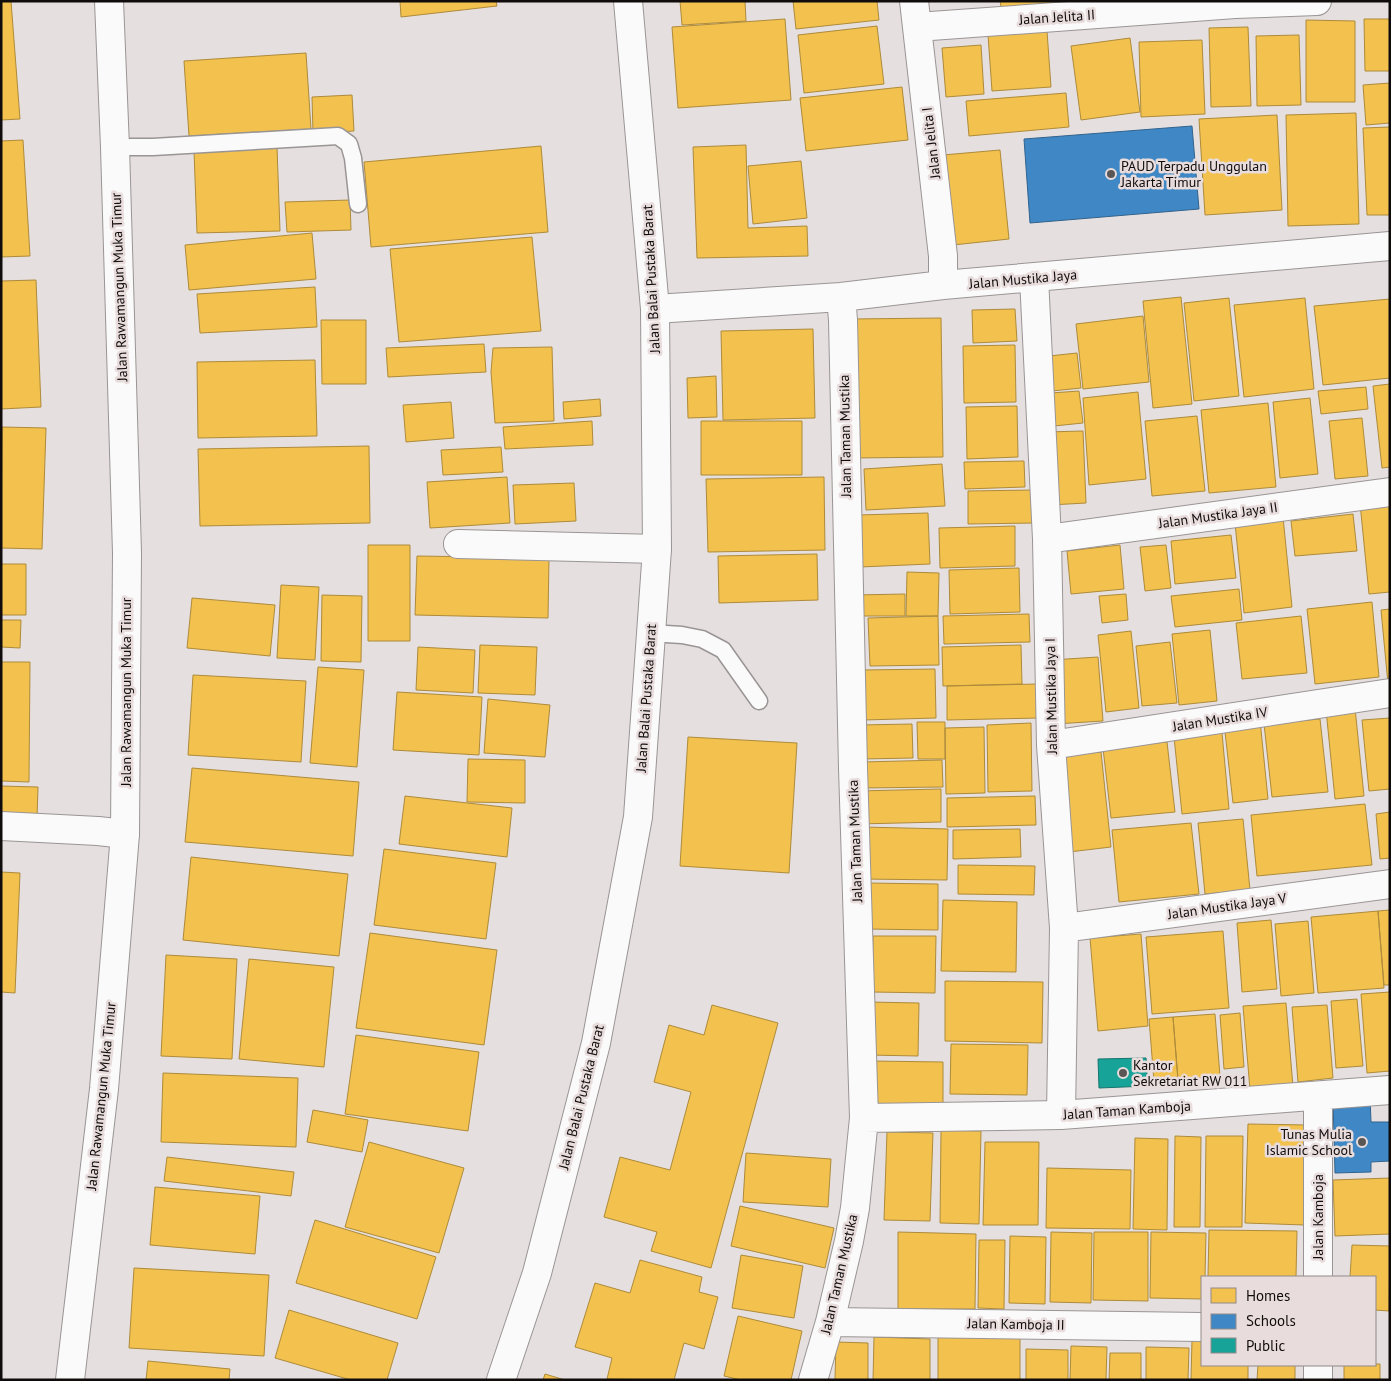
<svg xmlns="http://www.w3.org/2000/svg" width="1391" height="1381" viewBox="0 0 1391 1381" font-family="'PT Sans',sans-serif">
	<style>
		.homes { fill: #f2c14e; stroke: #ae8b3a }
		.schools { fill: #3f88c5; stroke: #31638e }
		.public { fill: #17a398; stroke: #15766e }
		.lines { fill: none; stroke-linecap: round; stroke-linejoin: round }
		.service-casing { stroke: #9a9595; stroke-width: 19 }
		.minor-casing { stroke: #9a9595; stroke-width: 30 }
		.tertiary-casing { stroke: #9a9595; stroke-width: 30 }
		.service { stroke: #fbfafa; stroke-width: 16 }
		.minor { stroke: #fbfafa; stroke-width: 28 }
		.tertiary { stroke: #fbfafa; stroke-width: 28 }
		.poi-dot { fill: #5b5656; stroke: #e8dcdc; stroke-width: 2 }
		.labels { text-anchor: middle; stroke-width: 5; stroke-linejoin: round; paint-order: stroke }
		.street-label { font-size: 14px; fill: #100c0c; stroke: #e8dcdc }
		.poi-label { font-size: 14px; fill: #100c0c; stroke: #e8dcdc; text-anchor: start }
	</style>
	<rect width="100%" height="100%" fill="#e5dfdf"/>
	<path class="homes" d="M1,1H11L20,119L1,120Z
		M400,1H496L497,6L401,17Z
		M680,1H745L746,21L682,25Z
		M793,1H877L879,20L796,29Z
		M1000,1H1081L1002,12Z
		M785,19L791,100L678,108L672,27Z
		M1364,19H1390V71H1365Z
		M1306,20L1355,21V102H1306Z
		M877,26L884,84L804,93L798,35Z
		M1248,27L1251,106L1211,107L1209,28Z
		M1047,31L1051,87L992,91L988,35Z
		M1299,35L1301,105L1257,106L1256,36Z
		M1130,38L1140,112L1081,120L1071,46Z
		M1202,40L1205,114L1141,117L1139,42Z
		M981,45L984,94L946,97L942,48Z
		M306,53L311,129L189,136L184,61Z
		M1390,83V123L1366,125L1363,85Z
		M902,87L908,140L806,151L800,98Z
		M1066,93L1069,127L969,136L966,101Z
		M352,95L354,131L313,133L312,97Z
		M1356,113L1359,224L1288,226L1286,115Z
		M1277,115L1282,210L1205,215L1199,119Z
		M1390,127V215H1367L1363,128Z
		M23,140L30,256L1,257V141Z
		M746,145L748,228L807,226L808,256L697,258L693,147Z
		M541,146L548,232L371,247L364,162Z
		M277,147L280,231L197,233L194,151Z
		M1000,150L1009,239L953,245L943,155Z
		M801,161L807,218L753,224L748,166Z
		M350,200L351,230L287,232L285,202Z
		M312,233L316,279L189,290L185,245Z
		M532,237L541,331L399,342L390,249Z
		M36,280L41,407L1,409V281Z
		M315,287L317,327L200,333L197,294Z
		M1181,297L1192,404L1153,408L1143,301Z
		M1229,298L1239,396L1194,401L1184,303Z
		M1305,298L1314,389L1244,397L1234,305Z
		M1390,299V378L1323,385L1314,306Z
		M1015,309L1017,341L973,343L972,310Z
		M1143,316L1149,382L1083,389L1076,324Z
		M941,318L943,457L853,458L851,319Z
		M321,320H366V384H322Z
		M813,329L815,418L723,420L721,331Z
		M484,344L486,372L388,377L386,348Z
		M1015,345L1016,402L964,403L963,346Z
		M552,347L554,421L495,423L491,372L493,348Z
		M1077,353L1081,388L1052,391L1049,356Z
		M315,360L317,436L198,438L197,362Z
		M716,376L717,417L688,418L687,378Z
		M1390,384V467L1382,468L1373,386Z
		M1366,387L1368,409L1321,414L1318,391Z
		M1079,391L1083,423L1054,426L1051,393Z
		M1138,392L1146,479L1089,485L1083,398Z
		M1310,398L1318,474L1280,478L1273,402Z
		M600,399L601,416L564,419L563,402Z
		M451,402L454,438L406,442L403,405Z
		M1268,403L1276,487L1209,493L1201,410Z
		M1017,406L1018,457L967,459L966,407Z
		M1197,416L1205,491L1152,496L1145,421Z
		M1362,418L1368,476L1335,479L1329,421Z
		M592,421L593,445L505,449L503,427Z
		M701,421H802V475H701Z
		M2,427L46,428L42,549L1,548Z
		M1083,431L1086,503L1050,505L1045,432Z
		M369,446L370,523L200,526L198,449Z
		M501,447L503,472L443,475L441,450Z
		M1024,461L1025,487L965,489L964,462Z
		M942,464L945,506L866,510L864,469Z
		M507,477L510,523L430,528L427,482Z
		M824,477L825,550L708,552L706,479Z
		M574,483L576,521L515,524L513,485Z
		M1034,490L1035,523L968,524V491Z
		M1390,500V592L1369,594L1360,503Z
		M928,513L930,564L860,567L858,515Z
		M1353,514L1357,551L1295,556L1291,521Z
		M1283,517L1292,607L1244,613L1235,523Z
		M1015,526V566L940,568L939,528Z
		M1231,535L1236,578L1175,584L1171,541Z
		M368,545H410V641H368Z
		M1120,545L1124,589L1071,594L1067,551Z
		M1166,545L1171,588L1145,591L1140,547Z
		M817,554L818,600L719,603L718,556Z
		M417,556L549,558L548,618L415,615Z
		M1,564H26V615H1Z
		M1019,568L1020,612L950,614L949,570Z
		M907,572L939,573L938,616H906Z
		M281,585L319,587L315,660L277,658Z
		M1239,589L1242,620L1175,627L1171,596Z
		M905,594V616H855L854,595Z
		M1126,594L1128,620L1102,623L1099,596Z
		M322,595L362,596L361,662L321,661Z
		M192,598L275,605L270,656L187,648Z
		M1372,602L1379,677L1315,684L1307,609Z
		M1390,609V684H1388L1381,610Z
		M1029,614L1030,642L944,644L943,616Z
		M938,616L939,665L870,666L868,618Z
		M1301,616L1307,673L1242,679L1236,623Z
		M1,620H21L20,648L1,647Z
		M1210,630L1217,701L1179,705L1172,634Z
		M1131,631L1139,708L1106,712L1098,635Z
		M1170,642L1177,703L1142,706L1136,646Z
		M480,645L537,647L535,695L478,693Z
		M1021,645L1022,684L943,686L942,647Z
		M418,647L475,650L473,693L416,690Z
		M1098,657L1103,721L1055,724L1051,660Z
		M1,662H30L29,782L1,781Z
		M318,667L364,670L357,767L310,763Z
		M935,669L936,718L863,720L862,670Z
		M193,675L306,681L301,762L188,755Z
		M1038,684L1039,718L947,720V686Z
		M397,692L482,697L479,755L393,750Z
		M488,699L550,705L545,757L484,753Z
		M1355,708L1364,796L1335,799L1326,710Z
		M1390,718V789L1369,791L1362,720Z
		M1320,719L1328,792L1272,797L1264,724Z
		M1260,720L1268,799L1233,803L1224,723Z
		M917,722H945V759H918Z
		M1031,723L1032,791L988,792L987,725Z
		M912,724L913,758L861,759L860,725Z
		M984,727L985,793L946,794L945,728Z
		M1222,733L1229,809L1182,814L1174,737Z
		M688,737L797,743L789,873L680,866Z
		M1167,742L1175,812L1111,818L1103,748Z
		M1101,752L1111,847L1069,852L1059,756Z
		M468,759L525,760V803L467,802Z
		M942,760L943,787L863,788L862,762Z
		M192,768L359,782L353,856L185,842Z
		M1,786L38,787L37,818L1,817Z
		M941,789V822L858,824L857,791Z
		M405,796L512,808L507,857L399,844Z
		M1035,796L1036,825L947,827V798Z
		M1365,804L1372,865L1257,876L1251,815Z
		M1390,812V858L1380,859L1376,814Z
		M1243,819L1250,890L1205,894L1198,823Z
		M1191,823L1199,894L1119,902L1112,830Z
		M862,827L948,829L947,880L861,879Z
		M1020,829L1021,857L953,859V830Z
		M384,849L496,863L486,939L374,925Z
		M191,857L348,874L339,956L183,940Z
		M958,865L1035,866L1034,895L958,894Z
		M1,872L20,873L15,993L1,992Z
		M867,883L938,884V930L866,929Z
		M943,900L1017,902L1016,972L941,971Z
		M1390,910V985H1384L1378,911Z
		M1378,911L1384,988L1318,993L1311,917Z
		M1271,920L1277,989L1242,992L1237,923Z
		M1308,921L1314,993L1281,996L1275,924Z
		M1223,931L1229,1008L1152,1014L1146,937Z
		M370,933L497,950L484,1045L356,1028Z
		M1141,934L1148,1026L1098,1031L1090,938Z
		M873,936H936L935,993L872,992Z
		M166,955L237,959L232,1059L161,1056Z
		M249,959L334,967L324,1067L239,1059Z
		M945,981L1043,982L1042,1043L945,1041Z
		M1390,992V1071L1367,1073L1361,994Z
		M1357,999L1363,1066L1336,1068L1331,1001Z
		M868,1002L919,1003L918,1056L868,1055Z
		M1286,1003L1293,1087L1250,1090L1243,1006Z
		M712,1005L778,1023L711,1268L651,1251L657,1232L604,1217L620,1157L670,1170L691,1092L654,1082L669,1025L704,1035Z
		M1327,1005L1333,1078L1298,1082L1292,1007Z
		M1240,1013L1244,1067L1224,1069L1220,1015Z
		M1215,1014L1220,1076L1178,1080L1173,1017Z
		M1173,1017L1178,1080L1154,1082L1149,1019Z
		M356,1035L479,1052L468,1131L345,1114Z
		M951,1044L1028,1045L1027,1095L950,1094Z
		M870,1061L943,1062V1105L870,1104Z
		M163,1073L298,1078L296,1147L161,1142Z
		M313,1110L368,1120L362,1152L307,1142Z
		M1248,1124L1308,1125L1305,1225L1245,1223Z
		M941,1130L981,1131L979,1224L940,1223Z
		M887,1132L933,1133L930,1221L884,1220Z
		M1175,1136L1201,1137L1200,1227H1174Z
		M1206,1136H1243L1242,1227H1205Z
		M1135,1138L1168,1139L1167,1230L1133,1229Z
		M369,1142L464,1168L439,1253L345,1227Z
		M985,1142H1039L1038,1225H983Z
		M746,1153L831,1159L828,1207L743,1202Z
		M167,1157L294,1172L291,1196L164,1181Z
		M1047,1168L1131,1170L1130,1229L1046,1228Z
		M1390,1178V1234L1335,1236L1333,1180Z
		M155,1187L260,1196L255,1254L150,1245Z
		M740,1206L834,1228L825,1268L731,1246Z
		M315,1220L436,1257L417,1319L296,1283Z
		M1209,1230L1297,1231L1296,1277H1208Z
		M898,1232L976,1234L975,1309H898Z
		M1051,1232L1092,1233L1091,1303L1050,1302Z
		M1094,1232H1148V1301L1093,1300Z
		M1151,1232L1206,1233L1205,1277H1202V1299L1150,1298Z
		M1010,1236L1046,1237L1045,1304L1009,1303Z
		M979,1240H1005L1004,1309L978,1308Z
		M1352,1245L1390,1246L1389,1311L1375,1310V1277H1350Z
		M741,1255L803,1266L794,1318L732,1308Z
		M640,1260L702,1277L699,1292L718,1297L704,1349L684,1343L674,1380L607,1379L612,1358L575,1347L595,1283L630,1293Z
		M134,1268L269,1275L264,1356L129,1348Z
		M289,1310L398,1343L387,1380H351L275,1358Z
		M738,1316L802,1331L791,1380H741L724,1376Z
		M938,1334L1020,1335V1380H938Z
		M874,1337L930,1339V1380H873Z
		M1192,1339H1202V1365H1248V1380H1191Z
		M836,1342L868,1343V1380H835Z
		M1071,1346L1107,1347L1106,1380H1070Z
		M1146,1347L1189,1348L1188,1380H1146Z
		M1026,1349L1068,1350V1380H1026Z
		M1110,1353H1141V1380H1109Z
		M148,1361L230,1369L229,1380H146Z
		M1375,1364H1380V1380H1344V1365H1375Z
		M1258,1365H1295V1380H1257Z
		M545,1374L565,1380H543Z"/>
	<path class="schools" d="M1192,126L1199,209L1030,223L1024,139Z
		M1370,1097L1371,1122H1390V1161L1371,1162V1172L1335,1173L1333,1099Z"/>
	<path class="public" d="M1146,1058L1148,1086L1099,1088L1098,1059Z"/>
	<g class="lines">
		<g class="service-casing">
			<path id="service" d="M115,147H153L338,136L349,144L353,158L358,204
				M650,633L682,635L702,639L723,650L759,701"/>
		</g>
		<g class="minor-casing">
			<path id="minor" d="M914,1L943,256V285
				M917,27L1235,4L1317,1
				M1034,278L1047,539L1051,745L1064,928L1061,1115
				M655,309L841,297L943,285L1390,246
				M1047,539L1390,492
				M458,544L657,549
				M1051,745L1390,693
				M1,826L98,831L125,834
				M1064,928L1390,884
				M1318,1096V1277
				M864,1118L1061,1115L1390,1090
				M830,1322L1202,1327
				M1318,1365V1380
				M813,1380L830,1322L849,1241L855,1208L864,1118L853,768L843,320L841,297"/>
		</g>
		<g class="tertiary-casing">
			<path id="tertiary" d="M70,1380L104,1089L125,834L127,553L115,147L109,1
				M501,1380L537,1273L596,1043L638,817L657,549L655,309L628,1"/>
		</g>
		<use href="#service" class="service"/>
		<use href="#minor" class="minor"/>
		<use href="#tertiary" class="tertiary"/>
	</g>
	<g class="poi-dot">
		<circle cx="1111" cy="174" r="5"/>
		<circle cx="1123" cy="1073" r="5"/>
		<circle cx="1362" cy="1142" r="5"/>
	</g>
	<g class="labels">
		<g class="street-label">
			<text transform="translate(1057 17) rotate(-4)" y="5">Jalan Jelita II</text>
			<text transform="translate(931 143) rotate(-97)" y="5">Jalan Jelita I</text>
			<text transform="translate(651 279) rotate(-93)" y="5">Jalan Balai Pustaka Barat</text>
			<text transform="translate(1023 279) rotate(-5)" y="5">Jalan Mustika Jaya</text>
			<text transform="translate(119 287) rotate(-92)" y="5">Jalan Rawamangun Muka Timur</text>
			<text transform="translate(845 436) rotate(-91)" y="5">Jalan Taman Mustika</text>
			<text transform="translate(1218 515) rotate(-8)" y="5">Jalan Mustika Jaya II</text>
			<text transform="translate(126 692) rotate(-90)" y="5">Jalan Rawamangun Muka Timur</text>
			<text transform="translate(1051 696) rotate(-91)" y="5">Jalan Mustika Jaya I</text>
			<text transform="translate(646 698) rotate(-86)" y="5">Jalan Balai Pustaka Barat</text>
			<text transform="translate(1220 719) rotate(-9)" y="5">Jalan Mustika IV</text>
			<text transform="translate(855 841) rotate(-92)" y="5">Jalan Taman Mustika</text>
			<text transform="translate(1227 906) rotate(-8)" y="5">Jalan Mustika Jaya V</text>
			<text transform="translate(101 1096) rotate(-84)" y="5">Jalan Rawamangun Muka Timur</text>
			<text transform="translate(581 1097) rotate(-76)" y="5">Jalan Balai Pustaka Barat</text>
			<text transform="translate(1127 1110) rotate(-4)" y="5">Jalan Taman Kamboja</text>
			<text transform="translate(1318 1217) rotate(-90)" y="5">Jalan Kamboja</text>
			<text transform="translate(839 1274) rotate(-77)" y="5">Jalan Taman Mustika</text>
			<text transform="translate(1016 1324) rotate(1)" y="5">Jalan Kamboja II</text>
		</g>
		<g class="poi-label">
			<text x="1121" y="171">PAUD Terpadu Unggulan<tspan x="1121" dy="16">Jakarta Timur</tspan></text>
			<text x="1133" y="1070">Kantor<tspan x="1133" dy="16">Sekretariat RW 011</tspan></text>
			<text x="1352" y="1139" text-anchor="end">Tunas Mulia<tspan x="1352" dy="16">Islamic School</tspan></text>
		</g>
	</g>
	<rect width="1391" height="1381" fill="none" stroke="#100c0c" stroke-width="5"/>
	<rect x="1201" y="1276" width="175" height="90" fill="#e8dcdc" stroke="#928989"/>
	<rect x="1211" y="1288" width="25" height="15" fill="#f2c14e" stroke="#928989"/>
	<text x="1246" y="1301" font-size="15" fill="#100c0c">Homes</text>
	<rect x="1211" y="1314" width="25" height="15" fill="#3f88c5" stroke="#928989"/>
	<text x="1246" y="1326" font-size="15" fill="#100c0c">Schools</text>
	<rect x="1211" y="1338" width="25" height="15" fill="#17a398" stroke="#928989"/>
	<text x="1246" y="1351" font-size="15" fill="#100c0c">Public</text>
</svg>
